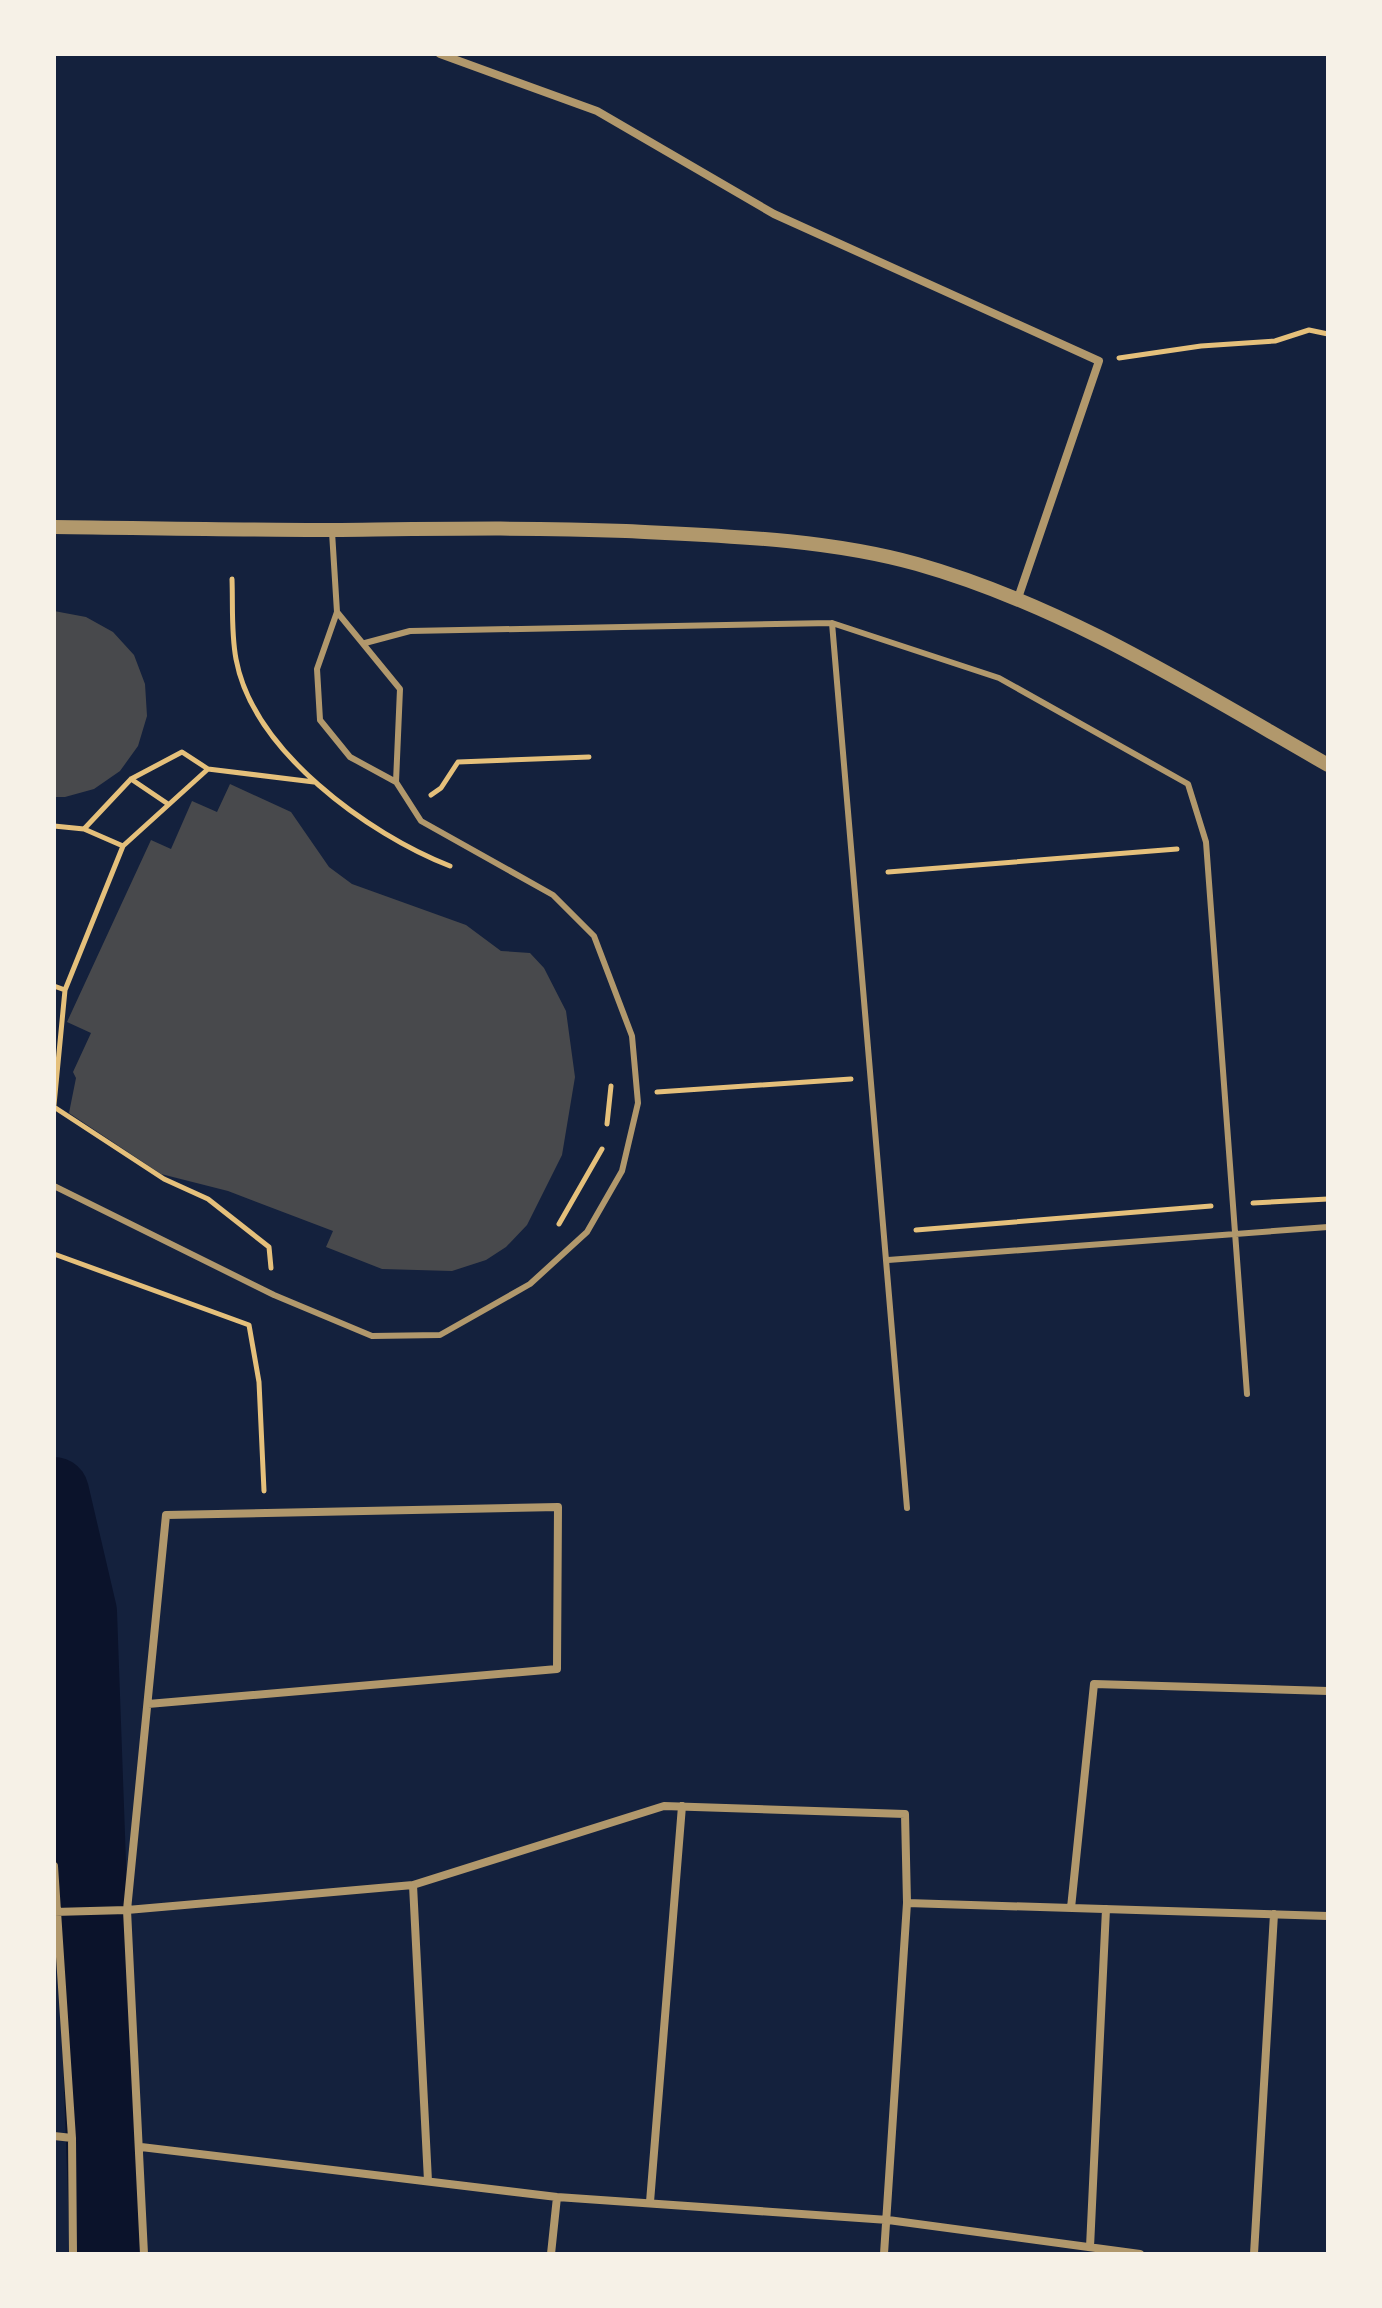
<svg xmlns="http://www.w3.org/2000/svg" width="1382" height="2308" viewBox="0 0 1382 2308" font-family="Lato,sans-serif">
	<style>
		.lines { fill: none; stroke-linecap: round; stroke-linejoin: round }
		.river { stroke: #0b132b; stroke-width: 70 }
		.building { fill: #48494c }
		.path { stroke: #e5c07b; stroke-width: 5 }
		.service { stroke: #b1986c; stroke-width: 6 }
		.minor { stroke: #b1986c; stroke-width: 8 }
		.tertiary { stroke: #b1986c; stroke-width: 14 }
	</style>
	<rect width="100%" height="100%" fill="#14213d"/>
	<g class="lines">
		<path class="river" d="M54,1492L82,1612L105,2254"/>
	</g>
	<path class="building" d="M54,611L86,617L113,632L134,655L145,684L147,716L138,746L120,771L94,789L65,797H54Z
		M230,784L291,812L329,867L352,884L466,925L501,951L530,953L544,968L566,1011L575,1077L562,1155L527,1225L506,1247L486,1260L452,1271L382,1269L326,1247L333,1231L228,1191L161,1174L69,1113L76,1078L73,1072L91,1033L67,1022L151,840L171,849L192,801L217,812Z"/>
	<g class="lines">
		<path class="path" d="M1119,358L1201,346L1275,341L1309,330L1328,334
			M232,579C233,605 231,633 236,659C253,751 368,834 450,866
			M131,779L168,804
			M431,795L441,788L458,762L589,757
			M54,826L84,829L131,779L182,752L208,769L314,782
			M84,829L123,846L208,769
			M888,872L1177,849
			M54,986L65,990L123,846
			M657,1092L851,1079
			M54,1105L65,990
			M54,1107L164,1179L208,1199L269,1247L271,1268
			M607,1124L611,1086
			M1253,1203L1328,1199
			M559,1224L602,1149
			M916,1230L1211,1206
			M54,1254L249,1325L259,1382L264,1491"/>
		<path class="service" d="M332,532L337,612L317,669L320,720L350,757L396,782L400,689L337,612
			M832,623L907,1508
			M365,643L410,631L832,623L999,678L1188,784L1206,842L1247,1394
			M54,1186L274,1295L372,1336L440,1335L530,1284L587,1232L622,1171L638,1103L632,1036L594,936L553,895L421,821L396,782
			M888,1260L1328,1227"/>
		<path class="minor" d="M440,54L597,111L774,214L1099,361L1018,598
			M54,1866L72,2138L73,2254
			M413,1885L428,2181
			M907,1903L1328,1916
			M1071,1908L1094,1684L1328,1691
			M54,1912L127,1910L413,1885L664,1806L905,1814L907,1903L884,2254
			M54,2136L72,2138
			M141,2147L557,2197L888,2220L1140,2254
			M650,2202L682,1806
			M1090,2247L1106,1909
			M144,2254L127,1910L166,1515L558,1507L557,1669L148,1704
			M551,2254L557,2197
			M1254,2254L1274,1914"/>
		<path class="tertiary" d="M54,527C147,528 240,530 333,530C431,529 528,527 626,531C722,536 823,538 917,564C1065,606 1195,689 1328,765"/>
	</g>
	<rect width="1382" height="2308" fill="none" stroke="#f6f1e7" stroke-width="112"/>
</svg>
